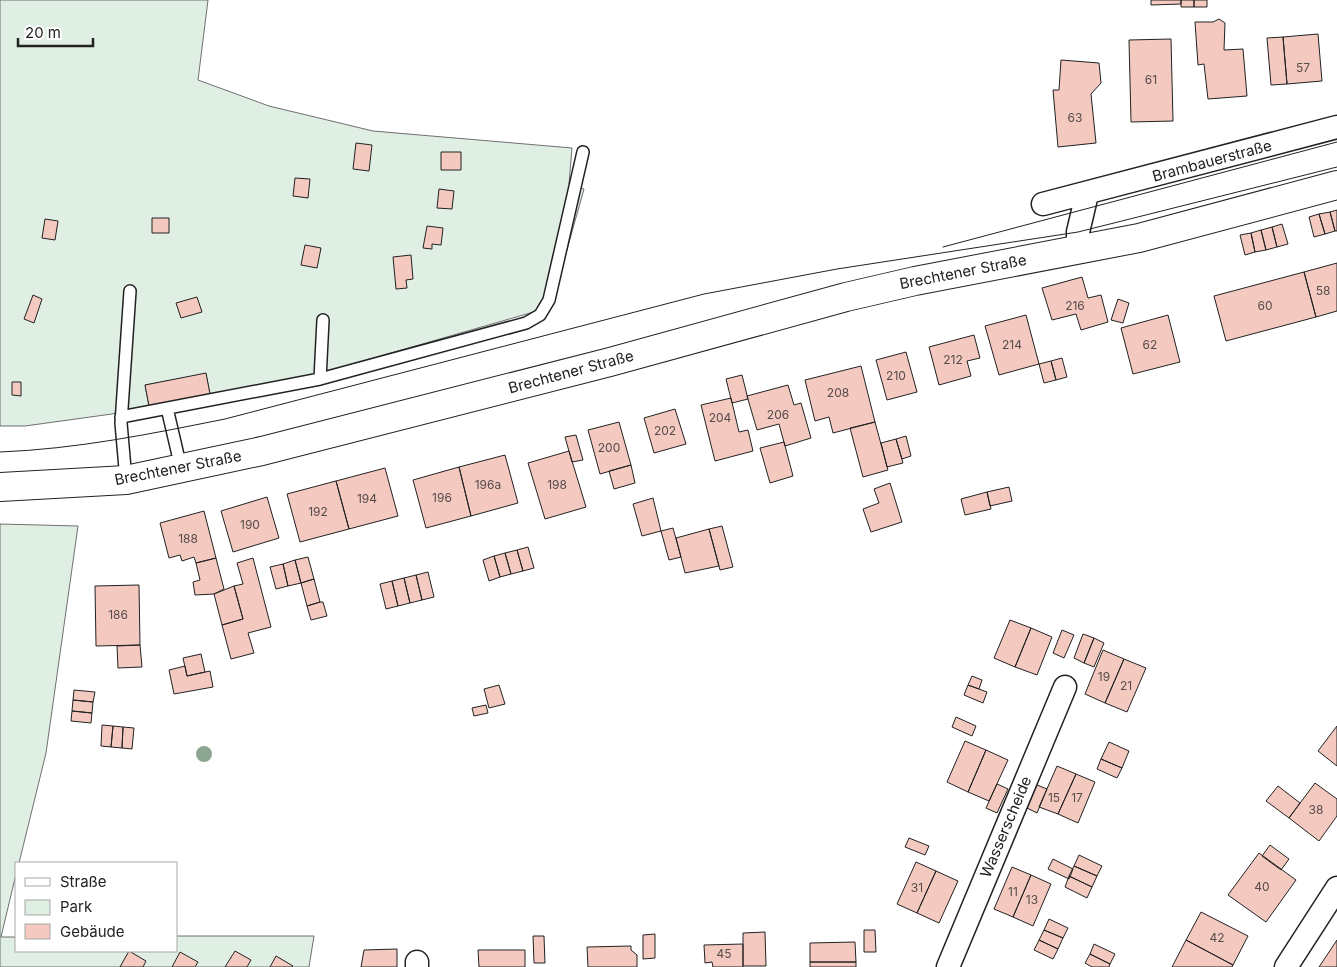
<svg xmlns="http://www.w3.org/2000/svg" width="1337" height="967" viewBox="0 0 1337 967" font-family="Inter,sans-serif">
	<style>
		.green { fill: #e0efe3; stroke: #6f6f6f }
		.building { fill: #f3c9c0; stroke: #222 }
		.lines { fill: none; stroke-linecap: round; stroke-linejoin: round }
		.service-casing { stroke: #222; stroke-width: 14 }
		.minor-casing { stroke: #222; stroke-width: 25 }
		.secondary-casing { stroke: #222; stroke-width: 30 }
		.service { stroke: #fff; stroke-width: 11 }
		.minor { stroke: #fff; stroke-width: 22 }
		.secondary { stroke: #fff; stroke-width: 28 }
		.tram { stroke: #222; stroke-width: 1 }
		.tree { fill: #8da692 }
		.labels { text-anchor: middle; stroke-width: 4; stroke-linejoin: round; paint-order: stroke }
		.number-label { font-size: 12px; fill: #564c4a }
		.street-label { font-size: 15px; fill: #222; stroke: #fff }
	</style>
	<rect width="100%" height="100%" fill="#fff"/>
	<path class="green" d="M0,0H208L198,80L269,106L373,131L572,148L569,184L584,189L551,307L311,376L210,394L206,374L145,385L149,406L112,414L25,426H0Z
		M0,524L78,526L46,753L19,863H16V874L1,937H16V951H176V936H314L309,967H0Z"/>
	<path class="building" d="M1151,0H1181V4L1151,5Z
		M1181,0H1194V7H1181Z
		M1194,0H1207V7H1194Z
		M1219,19L1225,23L1224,50L1243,49L1247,96L1208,99L1204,64L1198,65L1195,22H1213Z
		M1318,34L1322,81L1287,84L1283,37Z
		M1283,37L1287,84L1271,85L1267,38Z
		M1171,39L1173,121L1131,122L1129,40Z
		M1061,60L1099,63L1101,83L1091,94L1096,143L1058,147L1053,90H1059Z
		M356,143L372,145L369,171L353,169Z
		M441,152H461V170H441Z
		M295,178L310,179L308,198L293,196Z
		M439,189L454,191L452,209L437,208Z
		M1337,210V231H1335L1330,212Z
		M1330,212L1335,231L1325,234L1319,214Z
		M1319,214L1325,234L1314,237L1309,217Z
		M152,218H169V233H152Z
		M45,219L58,221L55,240L42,238Z
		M1282,224L1288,244L1277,247L1272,227Z
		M427,226L443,228L441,245L432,244V249L423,248Z
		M1272,227L1277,247L1266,250L1261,230Z
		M1261,230L1266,250L1255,252L1251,233Z
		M1251,233L1255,252L1245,255L1240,235Z
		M305,245L321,248L317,268L301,265Z
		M411,255L413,279L406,280L407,288L396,289L393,257Z
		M1337,263V311L1316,317L1304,272Z
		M1304,272L1316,317L1226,341L1214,296Z
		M1082,277L1088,298L1101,295L1108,322L1081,330L1076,314L1052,320L1042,288Z
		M33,295L42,299L34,323L24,319Z
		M197,297L202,312L181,318L176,303Z
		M1118,299L1129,303L1123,323L1111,320Z
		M1026,315L1039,364L999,375L985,326Z
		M1168,315L1180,362L1133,374L1121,328Z
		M974,335L980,358L967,361L971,376L939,385L929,347Z
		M906,352L917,392L887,400L876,360Z
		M1062,358L1067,377L1056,380L1051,361Z
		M1051,361L1056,380L1044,383L1039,364Z
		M861,366L875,422L833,433L829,417L815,421L805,380Z
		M206,373L210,394L149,406L145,385Z
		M742,375L748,399L732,403L726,379Z
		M12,382H21V396L12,395Z
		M788,385L794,405L801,403L811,438L785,446L779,424L757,430L747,396Z
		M731,398L739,432L748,430L753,451L715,461L701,405Z
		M675,409L686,444L654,453L644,418Z
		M619,422L631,465L600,474L588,430Z
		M875,422L888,470L863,477L850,428Z
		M576,435L583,460L572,462L565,437Z
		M906,436L911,456L902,459L896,439Z
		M896,439L903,463L887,467L881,443Z
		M784,442L793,476L770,483L760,448Z
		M569,451L586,507L545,519L528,463Z
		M505,455L518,503L471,516L459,467Z
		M631,465L635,483L614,489L609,471Z
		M459,467L471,516L426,528L413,480Z
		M385,468L398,516L349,529L336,481Z
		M336,481L349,529L300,542L287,494Z
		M890,483L902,522L871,532L863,509L879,503L874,489Z
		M1009,487L1012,501L990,506L987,492Z
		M987,492L991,509L965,515L961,499Z
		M267,497L279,538L233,552L221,511Z
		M653,498L661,531L642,536L633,504Z
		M204,511L216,558L196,563L194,557L182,561L180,555L169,558L160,523Z
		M722,526L733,567L720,570L709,529Z
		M673,528L681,557L669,560L661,531Z
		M709,529L719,566L685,573L676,538Z
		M528,547L534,568L523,571L517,550Z
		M517,550L523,571L511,574L505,553Z
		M505,553L511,574L500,577L494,556Z
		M494,556L500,577L489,581L483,560Z
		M308,557L314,579L301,583L295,560Z
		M216,558L224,589L214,594L195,595L193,582L200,580L196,563Z
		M253,558L271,627L248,633L254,653L231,659L222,625L243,619L234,586L243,584L237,563Z
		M295,560L301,583L288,586L283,564Z
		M283,564L288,586L276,589L270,567Z
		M428,572L434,597L422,600L416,575Z
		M416,575L422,600L410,603L404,578Z
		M404,578L410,603L398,606L392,581Z
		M314,579L320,602L307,606L301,583Z
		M392,581L398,606L386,609L380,584Z
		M139,585L140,645L96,646L95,586Z
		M234,586L243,619L222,625L214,594Z
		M320,602H323L327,616L311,620L307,606Z
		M1010,620L1031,628L1015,667L994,658Z
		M1031,628L1052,637L1037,675L1015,667Z
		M1062,630L1074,635L1064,658L1053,653Z
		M1083,634L1094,638L1084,663L1074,658Z
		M1094,638L1104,643L1094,667L1084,663Z
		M140,645L142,667L118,668L117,646Z
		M1103,650L1124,659L1105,703L1085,694Z
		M201,654L205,672L187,676L183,658Z
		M1124,659L1146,668L1127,712L1105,703Z
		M185,666L187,676L210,671L213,687L174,694L169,670Z
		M972,676L982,680L979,689L968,685Z
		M499,685L505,704L489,708L484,689Z
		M968,685L987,692L983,703L964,695Z
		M74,690L95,692L93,702L73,700Z
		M73,700L93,702L92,713L72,711Z
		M486,705L488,713L474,716L472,708Z
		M72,711L92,713L91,723L71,721Z
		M956,717L976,726L972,736L952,727Z
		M102,725L113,726L111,747L101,746Z
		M113,726L123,727L122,748L111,747Z
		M1337,726V766L1318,751Z
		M123,727L134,728L132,749L122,748Z
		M965,741L986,750L968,792L947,782Z
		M1109,742L1129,751L1122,768L1101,759Z
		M986,750L1008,760L989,801L968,792Z
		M1101,759L1122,768L1117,778L1097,769Z
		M1057,766L1076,774L1058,814L1039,807Z
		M1076,774L1095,782L1078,823L1058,814Z
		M1315,783L1337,799V816L1319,841L1289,818Z
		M997,784L1008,789L997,813L986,808Z
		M1037,785L1047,789L1037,813L1027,808Z
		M1278,786L1300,803L1289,818L1266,801Z
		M909,838L929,846L925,855L905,847Z
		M1270,845L1289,859L1281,870L1262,856Z
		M1259,853L1296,880L1266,922L1228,895Z
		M1079,855L1102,866L1097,876L1074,866Z
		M1053,859L1073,869L1069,879L1048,869Z
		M916,862L936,871L917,913L897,904Z
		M1074,866L1097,876L1092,887L1069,876Z
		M1012,867L1031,875L1013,917L994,909Z
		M936,871L958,881L939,923L917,913Z
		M1031,875L1051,884L1033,926L1013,917Z
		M1069,876L1092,887L1087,898L1065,887Z
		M1201,912L1248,936L1233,965L1186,940Z
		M1049,919L1068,928L1063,938L1044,930Z
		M864,930H875L876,952H864Z
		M1044,930L1063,938L1058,949L1039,940Z
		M765,932L766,966H743V933Z
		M655,934V958L643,959V935Z
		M533,936H544L545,963H534Z
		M1039,940L1058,949L1053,959L1034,950Z
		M1186,940L1233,965L1232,967H1172Z
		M1337,940V967H1319Z
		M855,942L856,962H810V943Z
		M743,944V967H713L712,962L705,963L704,945Z
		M1094,944L1115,954L1110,964L1090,954Z
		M631,946V950L637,955V967H588L587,947Z
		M397,949V967H361L364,950Z
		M478,950H525V967H479Z
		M129,951L146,961L143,967H120Z
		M235,951L251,960L247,967H225Z
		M180,952L198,962L195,967H172Z
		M1090,954L1110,964L1109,967H1092L1085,963Z
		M276,956L293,966L292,967H270Z
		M810,962H856V967H810Z"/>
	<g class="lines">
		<g class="service-casing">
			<path id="service" d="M320,379L323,320
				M167,408L181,468
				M121,417L320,379L526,323L540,315L549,300L583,152
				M126,480L121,423L130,291"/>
		</g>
		<g class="minor-casing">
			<path id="minor" d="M1043,204L1337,127
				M1078,251V232L1087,194
				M417,962V967
				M948,967L1065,687
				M1286,967L1337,888"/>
		</g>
		<g class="secondary-casing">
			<path id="secondary" d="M0,487L126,480L262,451L610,362L846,297L915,281L1139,238L1337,185"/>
		</g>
		<use href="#service" class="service"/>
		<use href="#minor" class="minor"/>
		<use href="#secondary" class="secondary"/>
		<path class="tram" d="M943,247L1337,142
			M0,452C77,449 150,434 225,419L704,294L837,269L1078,232L1337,167"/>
	</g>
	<circle class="tree" cx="204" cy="754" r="8"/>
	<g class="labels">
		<g class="number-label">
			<text x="1303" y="72">57</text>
			<text x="1151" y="84">61</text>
			<text x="1075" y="122">63</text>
			<text x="1323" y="295">58</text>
			<text x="1075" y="310">216</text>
			<text x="1265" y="310">60</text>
			<text x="1012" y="349">214</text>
			<text x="1150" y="349">62</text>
			<text x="953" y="364">212</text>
			<text x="896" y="380">210</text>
			<text x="838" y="397">208</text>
			<text x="778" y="419">206</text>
			<text x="720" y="422">204</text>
			<text x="665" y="435">202</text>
			<text x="609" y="452">200</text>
			<text x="488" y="489">196a</text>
			<text x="557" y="489">198</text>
			<text x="442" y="502">196</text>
			<text x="367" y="503">194</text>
			<text x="318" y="516">192</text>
			<text x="250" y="529">190</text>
			<text x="188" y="543">188</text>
			<text x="118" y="619">186</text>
			<text x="1104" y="681">19</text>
			<text x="1126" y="690">21</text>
			<text x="1054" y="802">15</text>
			<text x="1077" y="802">17</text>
			<text x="1316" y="814">38</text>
			<text x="1262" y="891">40</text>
			<text x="917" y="892">31</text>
			<text x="1013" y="896">11</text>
			<text x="1032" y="904">13</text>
			<text x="1217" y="942">42</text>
			<text x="724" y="958">45</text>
		</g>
		<g class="street-label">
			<text transform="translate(1212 161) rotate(-15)" y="5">Brambauerstraße</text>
			<text transform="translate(963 272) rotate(-11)" y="5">Brechtener Straße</text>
			<text transform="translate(571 372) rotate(-15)" y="5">Brechtener Straße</text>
			<text transform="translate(178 468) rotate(-11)" y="5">Brechtener Straße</text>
			<text transform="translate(1006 827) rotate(-67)" y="5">Wasserscheide</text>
		</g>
	</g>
	<rect x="15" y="862" width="162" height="90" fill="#ffffff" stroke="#a7a7a7"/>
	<rect x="25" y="878" width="25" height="8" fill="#ffffff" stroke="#a7a7a7"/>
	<text x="60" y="887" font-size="15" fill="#222222">Straße</text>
	<rect x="25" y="900" width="25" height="15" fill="#e0efe3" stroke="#a7a7a7"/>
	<text x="60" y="912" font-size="15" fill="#222222">Park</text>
	<rect x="25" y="924" width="25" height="15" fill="#f3c9c0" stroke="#a7a7a7"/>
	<text x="60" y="937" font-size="15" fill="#222222">Gebäude</text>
	<path d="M18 38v8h75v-8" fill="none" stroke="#222222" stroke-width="2.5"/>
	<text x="25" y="38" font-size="15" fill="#222222" stroke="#ffffff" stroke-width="4" paint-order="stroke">20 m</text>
</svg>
